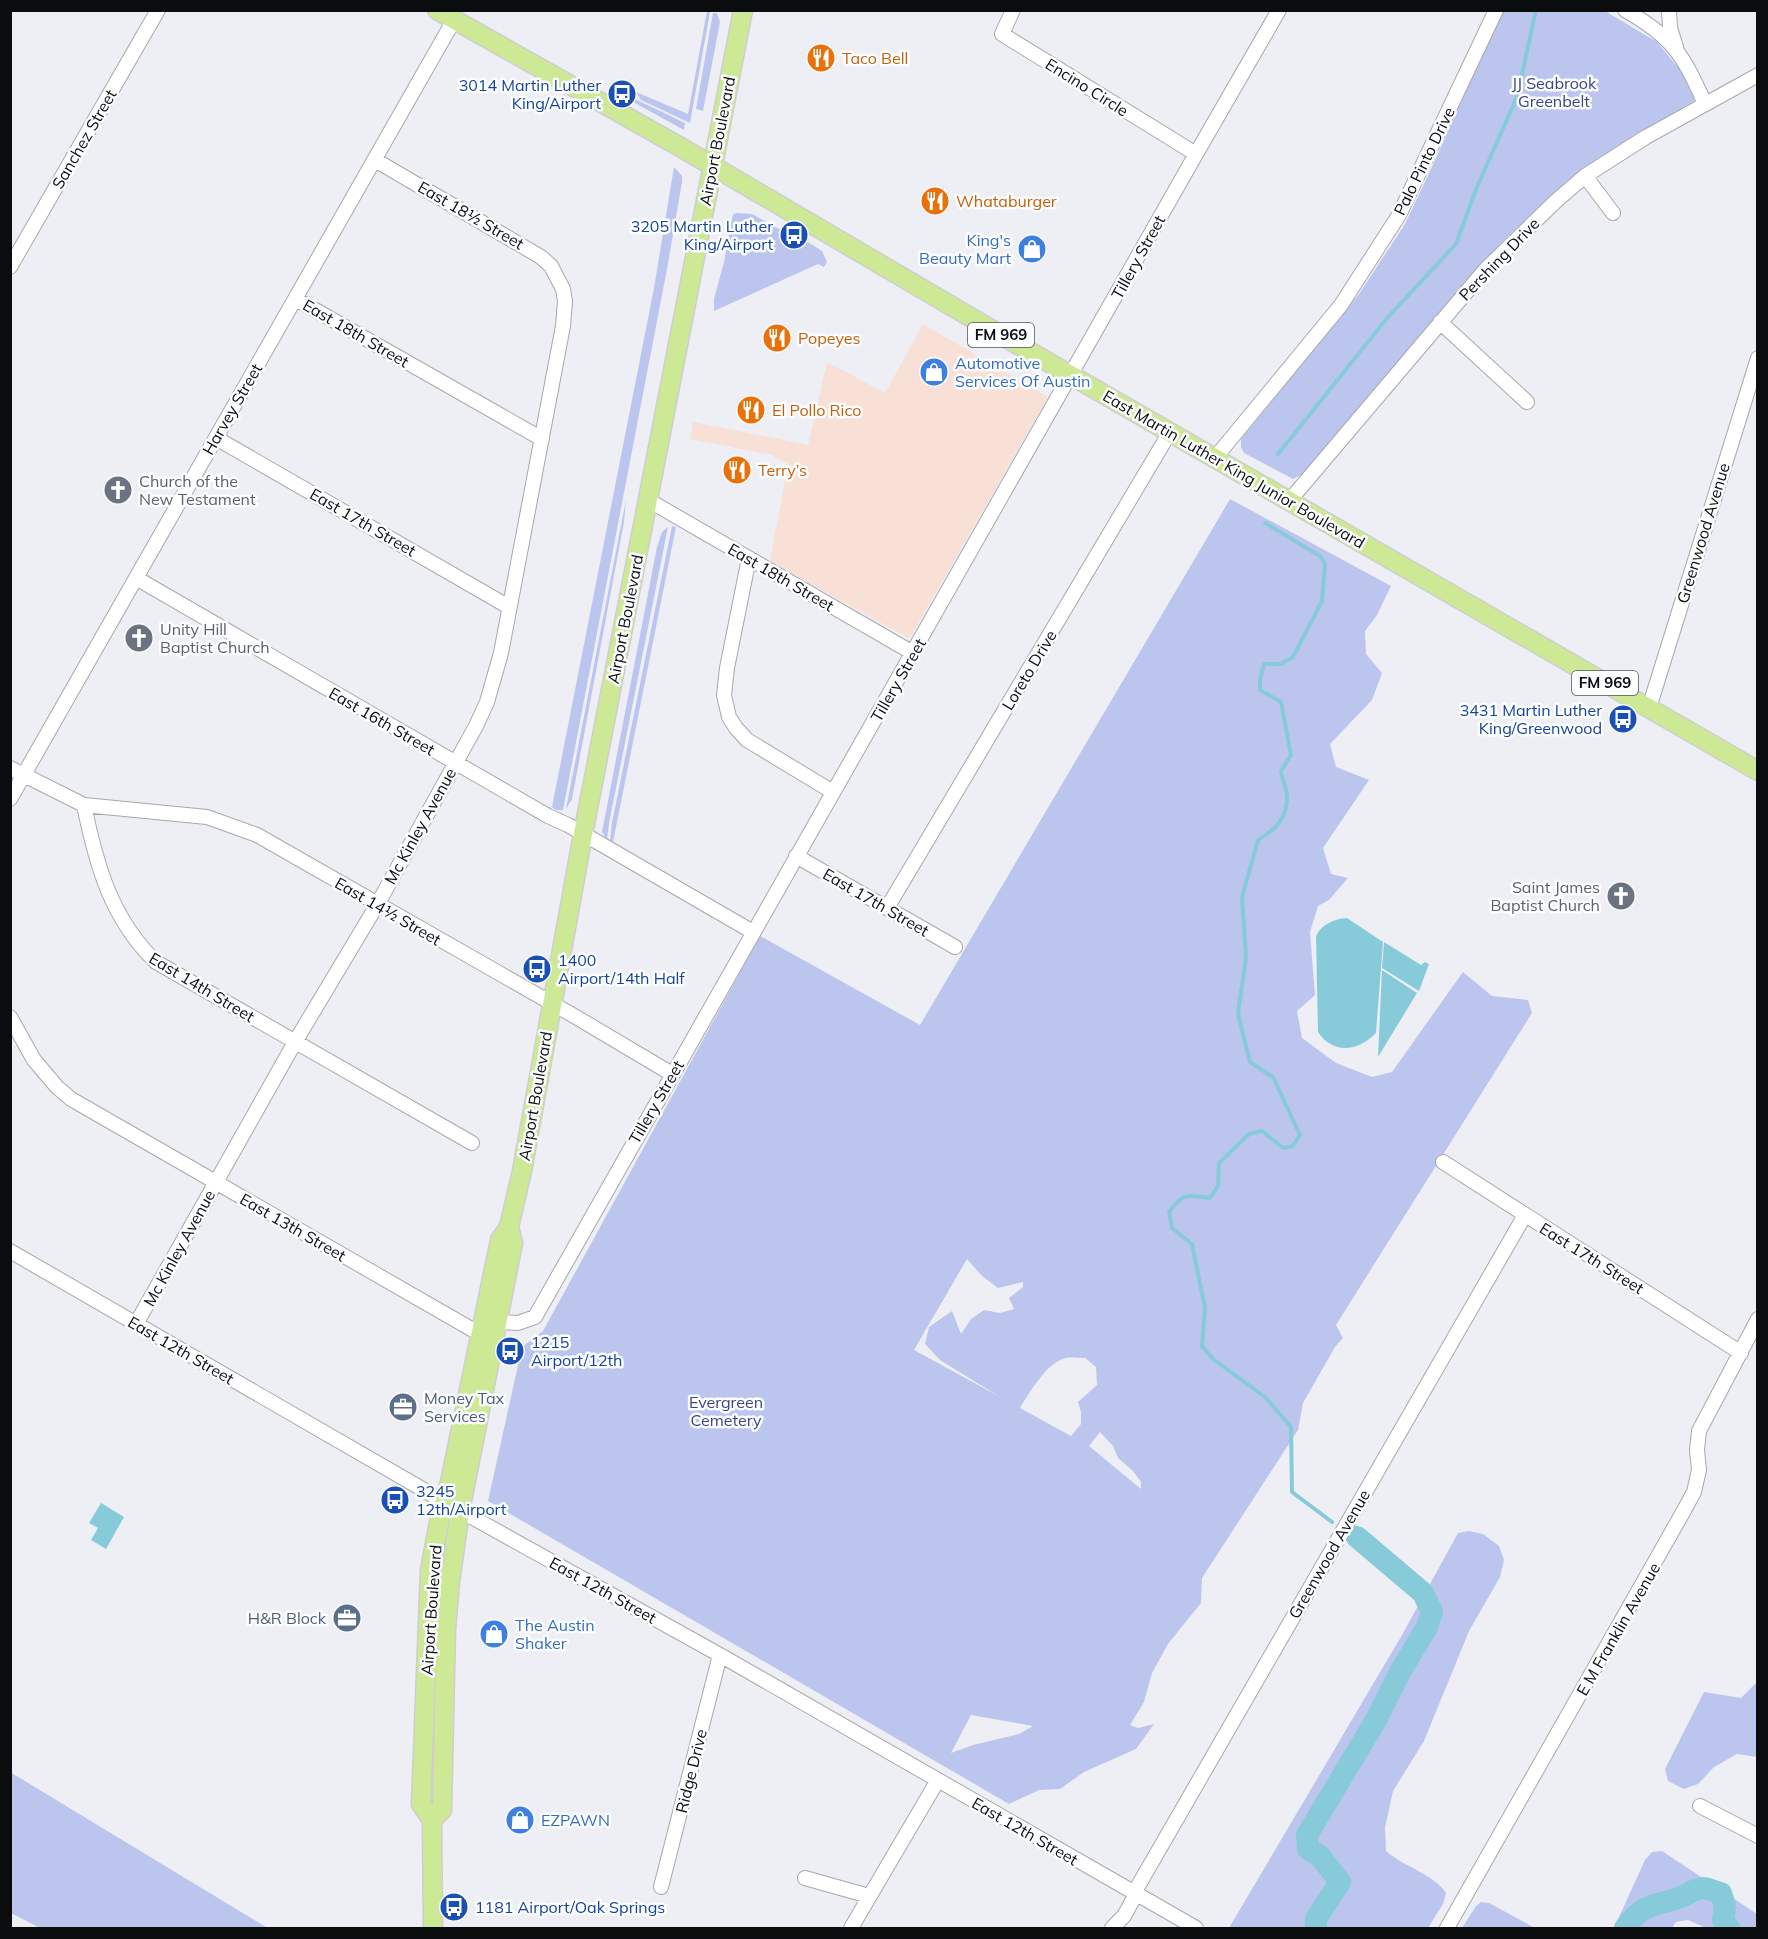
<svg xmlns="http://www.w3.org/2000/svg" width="1768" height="1939" viewBox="0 0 1768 1939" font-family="Mulish,sans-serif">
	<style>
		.industrial { fill: #f8e0d6 }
		.green { fill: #bcc5ee; fill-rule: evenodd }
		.water { fill: #87cbdb }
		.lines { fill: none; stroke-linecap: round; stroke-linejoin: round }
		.stream { stroke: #87cbdb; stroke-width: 4 }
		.river { stroke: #87cbdb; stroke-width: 22 }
		.minor-casing { stroke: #a6a8ad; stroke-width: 16 }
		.major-casing { stroke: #cececf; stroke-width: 21 }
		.minor { stroke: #fff; stroke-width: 14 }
		.major { stroke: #cee996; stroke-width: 18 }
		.labels { text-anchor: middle; stroke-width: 5; stroke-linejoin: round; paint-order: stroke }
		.shield { fill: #fcfdff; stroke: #535456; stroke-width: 1.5 }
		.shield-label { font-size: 15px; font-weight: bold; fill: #0b0c0e }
		.food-label { font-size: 16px; fill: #c56008; stroke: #fcfdff; text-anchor: start }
		.park-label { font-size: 16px; fill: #3c4582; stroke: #fcfdff }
		.transit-label { font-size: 16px; fill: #164399; stroke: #fcfdff; text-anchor: start }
		.street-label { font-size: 16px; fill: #0b0c0e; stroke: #fcfdff }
		.shop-label { font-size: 16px; fill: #366cbe; stroke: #fcfdff; text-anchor: start }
		.worship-label { font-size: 16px; fill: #5b616d; stroke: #fcfdff; text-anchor: start }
		.service-label { font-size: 16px; fill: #4e5e75; stroke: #fcfdff; text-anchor: start }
	</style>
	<rect width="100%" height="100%" fill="#eeeff5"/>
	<path class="industrial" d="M923,324L1048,397L911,636L908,638L770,561L788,464L772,455L690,439L693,422L808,445L827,362L885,393Z"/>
	<path class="green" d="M707,11L710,12L690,123L641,100L636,92L688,114Z
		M1502,11H1605L1657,42L1681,71L1694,97V101L1614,148L1588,166L1508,236L1470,276L1303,474L1293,479L1244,453L1241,447V439L1359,294L1405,224L1431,169Z
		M713,13H717L720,22L703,111L696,109Z
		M635,99L685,123L684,130L633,102Z
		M674,167L682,176V182L667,269L563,810H556L552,807L654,288Z
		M737,213L752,214L777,228L780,229L778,233L791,240L795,234L822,251L827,262L824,267L818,264L714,311V299L724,262L733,214Z
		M1230,499L1391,586L1377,615L1365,631L1366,654L1382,673L1372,700L1330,744L1336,767L1369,780L1323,848L1331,874L1348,878L1329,900L1318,906L1310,932L1315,995L1297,1011L1302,1038L1336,1063L1372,1077L1392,1072L1463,972L1492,996L1528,1000L1532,1013L1336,1325L1343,1338L1335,1347L1303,1403L1298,1430L1202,1578L1201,1603L1168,1644L1152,1673L1144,1702L1130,1725L1138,1728L1154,1724L1136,1749L1084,1772L1060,1789L1039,1790L1009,1804L488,1501L522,1347L543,1331L760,936L920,1025ZM967,1259L982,1276L998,1288L1023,1282V1287L1009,1298L1014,1309L1000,1313L984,1310L971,1319L961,1334L952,1311L929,1327L925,1344L940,1360L1000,1397L914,1350ZM1085,1358L1096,1367L1097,1385L1078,1402L1081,1412V1424L1071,1436L1020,1408C1029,1393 1047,1362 1066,1358C1072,1357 1079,1358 1085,1358ZM1100,1432L1113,1446L1118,1458L1133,1471L1141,1482V1489L1089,1446ZM971,1715L1033,1726L1019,1734L973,1745L951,1753Z
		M626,500L624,522L572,799L566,809Z
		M672,526L676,527L613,842L610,841L612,823Z
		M668,527L609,823L607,840L602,832L657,547L662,532Z
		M1469,1531L1483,1534L1499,1546L1504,1560L1500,1577L1469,1631L1424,1741L1393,1791L1385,1828L1386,1851C1404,1867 1434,1874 1446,1893L1443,1904L1428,1928H1229L1402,1635L1458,1533Z
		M1757,1682V1757L1737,1754L1714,1767L1698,1784L1684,1789L1668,1781L1665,1769L1704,1692L1741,1698Z
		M10,1772L266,1927L267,1928H40L11,1913Z
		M1662,1851L1757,1914V1928H1706L1688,1920L1676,1922L1672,1928H1614L1645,1860L1652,1852Z
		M1481,1902L1489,1903L1535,1928H1462L1476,1906Z"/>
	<path class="water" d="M1347,918L1383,942L1376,1033C1359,1051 1333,1055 1318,1032L1316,936C1322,924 1334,919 1347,918Z
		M1384,942L1421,965L1425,962L1429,964L1419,991L1382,968Z
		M1382,970L1417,993L1378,1057Z
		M101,1503L124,1517L106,1549L91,1540L98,1528L89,1523Z"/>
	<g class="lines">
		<path class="stream" d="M1278,454L1388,317L1456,244L1477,187L1517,97L1536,10
			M1265,523L1320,556L1325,564L1322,601L1293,657L1281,664H1264L1260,680V690L1281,702L1291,755L1281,771C1282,779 1286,787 1287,794C1288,817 1277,829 1258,840L1242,897L1246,957L1238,1014L1250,1062L1273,1077L1300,1135L1293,1146L1283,1148L1262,1131L1249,1134L1219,1163L1218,1186L1210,1198C1186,1195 1184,1192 1169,1212L1172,1228L1192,1244L1205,1308L1202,1346L1213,1359L1265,1397L1291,1427L1292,1492L1332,1522"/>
		<path class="river" d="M1316,1928V1919L1340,1882L1320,1856L1308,1849L1307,1835L1376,1720L1400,1672L1427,1627L1432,1612L1423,1593L1357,1537
			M1625,1928C1644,1902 1654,1907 1681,1897C1688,1895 1694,1888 1703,1888C1708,1888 1715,1892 1721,1893L1725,1906L1723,1920L1729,1928"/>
		<g class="minor-casing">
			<path id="minor" d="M1013,10L1002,34L1196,154
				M1625,10C1674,38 1683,55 1705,104
				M1669,10L1670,28L1676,47
				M1585,176L1613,213
				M10,267L158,10
				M296,299L542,439
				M1440,322L1527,402
				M216,438L509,607
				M1215,458L1341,305L1399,215L1496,10
				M648,500L913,653
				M1290,500L1486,269L1556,201L1585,176L1646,137L1758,75
				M749,558L727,668L724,695L729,717L736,728L747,740L833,792
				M136,578L548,816L568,825L753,932
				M1649,708L1758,358
				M10,768L84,805C96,864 111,919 156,962L472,1143
				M10,799L454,20
				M84,805L207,817L257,835L576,1017L672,1074
				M796,856L955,947
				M887,908L1170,432
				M10,1017L34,1060L57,1087L71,1099L480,1334
				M1443,1162L1741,1353
				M10,1251L443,1501L720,1655L1196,1928
				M498,1322L518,1323L535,1317L1196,154L1279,10
				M136,1324L295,1042L377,905L476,726L487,702L501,653L563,326L565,301L563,289L551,266L541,257L375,160
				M1700,1806L1758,1836
				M805,1878L869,1896
				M661,1887L720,1655
				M1134,1893L1525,1215
				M851,1928L938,1780
				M1112,1928L1124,1916L1136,1894
				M1447,1928L1682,1514L1694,1492L1699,1470L1697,1450L1699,1431L1758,1319"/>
		</g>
		<g class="major-casing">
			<path id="major" d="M437,10L682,148L994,331L1758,771
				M432,1820L442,1810L446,1628L450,1582L460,1511L513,1243L509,1227
				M433,1928L432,1820L421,1804L430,1570L439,1522L450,1482L500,1240L509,1227L522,1171L583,834L743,10"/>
		</g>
		<use href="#minor" class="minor"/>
		<use href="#major" class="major"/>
	</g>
	<defs>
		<g id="restaurant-disc" transform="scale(1.5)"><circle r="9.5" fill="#e8710a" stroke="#fcfdff"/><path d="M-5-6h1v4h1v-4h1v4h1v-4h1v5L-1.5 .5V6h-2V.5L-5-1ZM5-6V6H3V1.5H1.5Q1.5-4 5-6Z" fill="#fff"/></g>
		<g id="bus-disc" transform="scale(1.5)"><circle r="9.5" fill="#1a4fb4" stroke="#fcfdff"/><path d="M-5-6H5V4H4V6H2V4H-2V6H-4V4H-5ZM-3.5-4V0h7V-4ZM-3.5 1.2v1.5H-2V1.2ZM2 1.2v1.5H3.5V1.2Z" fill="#fff"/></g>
		<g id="shop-disc" transform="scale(1.5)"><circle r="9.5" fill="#3f7fe0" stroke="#fcfdff"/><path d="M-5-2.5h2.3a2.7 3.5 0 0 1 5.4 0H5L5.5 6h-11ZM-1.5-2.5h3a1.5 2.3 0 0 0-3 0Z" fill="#fff"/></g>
		<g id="church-disc" transform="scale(1.5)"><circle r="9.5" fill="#6b7280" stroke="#fcfdff"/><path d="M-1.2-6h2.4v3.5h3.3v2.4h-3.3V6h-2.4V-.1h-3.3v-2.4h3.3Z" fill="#fff"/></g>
		<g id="office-disc" transform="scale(1.5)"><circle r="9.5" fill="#5c6f8a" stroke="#fcfdff"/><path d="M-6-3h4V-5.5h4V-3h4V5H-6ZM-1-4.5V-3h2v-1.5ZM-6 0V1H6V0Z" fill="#fff"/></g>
	</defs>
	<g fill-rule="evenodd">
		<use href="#restaurant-disc" x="821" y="58"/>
		<use href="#bus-disc" x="622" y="94"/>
		<use href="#restaurant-disc" x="935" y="201"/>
		<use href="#bus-disc" x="794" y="235"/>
		<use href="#shop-disc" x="1032" y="249"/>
		<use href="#restaurant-disc" x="777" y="338"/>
		<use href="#shop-disc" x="934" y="372"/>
		<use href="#restaurant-disc" x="751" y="410"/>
		<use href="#restaurant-disc" x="737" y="470"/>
		<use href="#church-disc" x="118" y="490"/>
		<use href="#church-disc" x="139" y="638"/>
		<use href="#bus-disc" x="1623" y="719"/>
		<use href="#church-disc" x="1621" y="896"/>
		<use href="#bus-disc" x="537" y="969"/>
		<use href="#bus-disc" x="510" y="1351"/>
		<use href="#office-disc" x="403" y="1407"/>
		<use href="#bus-disc" x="395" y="1500"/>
		<use href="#office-disc" x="347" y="1618"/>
		<use href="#shop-disc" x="494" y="1634"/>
		<use href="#shop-disc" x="520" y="1820"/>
		<use href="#bus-disc" x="454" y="1907"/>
	</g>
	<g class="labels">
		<g class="shield">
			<rect x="968" y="323" width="66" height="24" rx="4.5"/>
			<rect x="1572" y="671" width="66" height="24" rx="4.5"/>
		</g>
		<g class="shield-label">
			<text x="1001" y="340">FM 969</text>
			<text x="1605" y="688">FM 969</text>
		</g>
		<g class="food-label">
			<text x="842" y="64">Taco Bell</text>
			<text x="956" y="207">Whataburger</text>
			<text x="798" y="344">Popeyes</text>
			<text x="772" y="416">El Pollo Rico</text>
			<text x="758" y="476">Terry’s</text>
		</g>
		<g class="park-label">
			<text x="1554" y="89">JJ Seabrook<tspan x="1554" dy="18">Greenbelt</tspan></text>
			<text x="726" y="1408">Evergreen<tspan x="726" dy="18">Cemetery</tspan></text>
		</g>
		<g class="transit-label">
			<text x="601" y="91" text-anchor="end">3014 Martin Luther<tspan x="601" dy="18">King/Airport</tspan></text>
			<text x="773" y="232" text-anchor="end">3205 Martin Luther<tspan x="773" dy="18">King/Airport</tspan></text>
			<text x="1602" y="716" text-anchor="end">3431 Martin Luther<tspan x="1602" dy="18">King/Greenwood</tspan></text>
			<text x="558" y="966">1400<tspan x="558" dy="18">Airport/14th Half</tspan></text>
			<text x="531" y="1348">1215<tspan x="531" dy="18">Airport/12th</tspan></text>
			<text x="416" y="1497">3245<tspan x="416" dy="18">12th/Airport</tspan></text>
			<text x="475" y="1913">1181 Airport/Oak Springs</text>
		</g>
		<g class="street-label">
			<text transform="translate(1087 87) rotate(32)" y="6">Encino Circle</text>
			<text transform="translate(84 139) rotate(-60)" y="6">Sanchez Street</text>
			<text transform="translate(717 141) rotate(-79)" y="6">Airport Boulevard</text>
			<text transform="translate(1424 161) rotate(-64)" y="6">Palo Pinto Drive</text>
			<text transform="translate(471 215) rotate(30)" y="6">East 18½ Street</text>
			<text transform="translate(1138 257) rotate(-61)" y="6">Tillery Street</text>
			<text transform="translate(1499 259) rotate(-46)" y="6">Pershing Drive</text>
			<text transform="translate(356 333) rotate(30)" y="6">East 18th Street</text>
			<text transform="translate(232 409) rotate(-60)" y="6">Harvey Street</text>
			<text transform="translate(1234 469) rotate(30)" y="6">East Martin Luther King Junior Boulevard</text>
			<text transform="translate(363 522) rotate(30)" y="6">East 17th Street</text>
			<text transform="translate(1703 533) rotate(-73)" y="6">Greenwood Avenue</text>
			<text transform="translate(781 577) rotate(30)" y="6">East 18th Street</text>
			<text transform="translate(625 619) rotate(-79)" y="6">Airport Boulevard</text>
			<text transform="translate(1029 670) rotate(-59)" y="6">Loreto Drive</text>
			<text transform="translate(898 680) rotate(-60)" y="6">Tillery Street</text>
			<text transform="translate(382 721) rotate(30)" y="6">East 16th Street</text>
			<text transform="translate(420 826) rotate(-61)" y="6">Mc Kinley Avenue</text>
			<text transform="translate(876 902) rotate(30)" y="6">East 17th Street</text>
			<text transform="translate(388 911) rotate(30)" y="6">East 14½ Street</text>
			<text transform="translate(202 987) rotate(31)" y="6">East 14th Street</text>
			<text transform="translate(535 1096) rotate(-80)" y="6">Airport Boulevard</text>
			<text transform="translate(656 1102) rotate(-60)" y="6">Tillery Street</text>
			<text transform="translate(293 1227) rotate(30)" y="6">East 13th Street</text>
			<text transform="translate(179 1248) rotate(-61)" y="6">Mc Kinley Avenue</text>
			<text transform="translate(1592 1258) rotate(32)" y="6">East 17th Street</text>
			<text transform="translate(181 1350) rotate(30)" y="6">East 12th Street</text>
			<text transform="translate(1329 1554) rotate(-60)" y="6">Greenwood Avenue</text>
			<text transform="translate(603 1590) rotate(29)" y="6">East 12th Street</text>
			<text transform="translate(431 1610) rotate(-86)" y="6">Airport Boulevard</text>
			<text transform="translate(1618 1629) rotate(-60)" y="6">E M Franklin Avenue</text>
			<text transform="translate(691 1771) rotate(-76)" y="6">Ridge Drive</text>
			<text transform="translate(1025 1831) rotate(30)" y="6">East 12th Street</text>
		</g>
		<g class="shop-label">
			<text x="1011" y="246" text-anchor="end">King's<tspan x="1011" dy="18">Beauty Mart</tspan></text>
			<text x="955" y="369">Automotive<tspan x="955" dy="18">Services Of Austin</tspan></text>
			<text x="515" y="1631">The Austin<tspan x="515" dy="18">Shaker</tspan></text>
			<text x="541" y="1826">EZPAWN</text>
		</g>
		<g class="worship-label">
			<text x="139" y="487">Church of the<tspan x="139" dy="18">New Testament</tspan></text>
			<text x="160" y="635">Unity Hill<tspan x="160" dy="18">Baptist Church</tspan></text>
			<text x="1600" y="893" text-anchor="end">Saint James<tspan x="1600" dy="18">Baptist Church</tspan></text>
		</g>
		<g class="service-label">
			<text x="424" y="1404">Money Tax<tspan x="424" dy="18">Services</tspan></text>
			<text x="326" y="1624" text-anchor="end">H&amp;R Block</text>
		</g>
	</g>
	<rect width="1768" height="1939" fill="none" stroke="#0b0c0e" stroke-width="24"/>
</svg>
